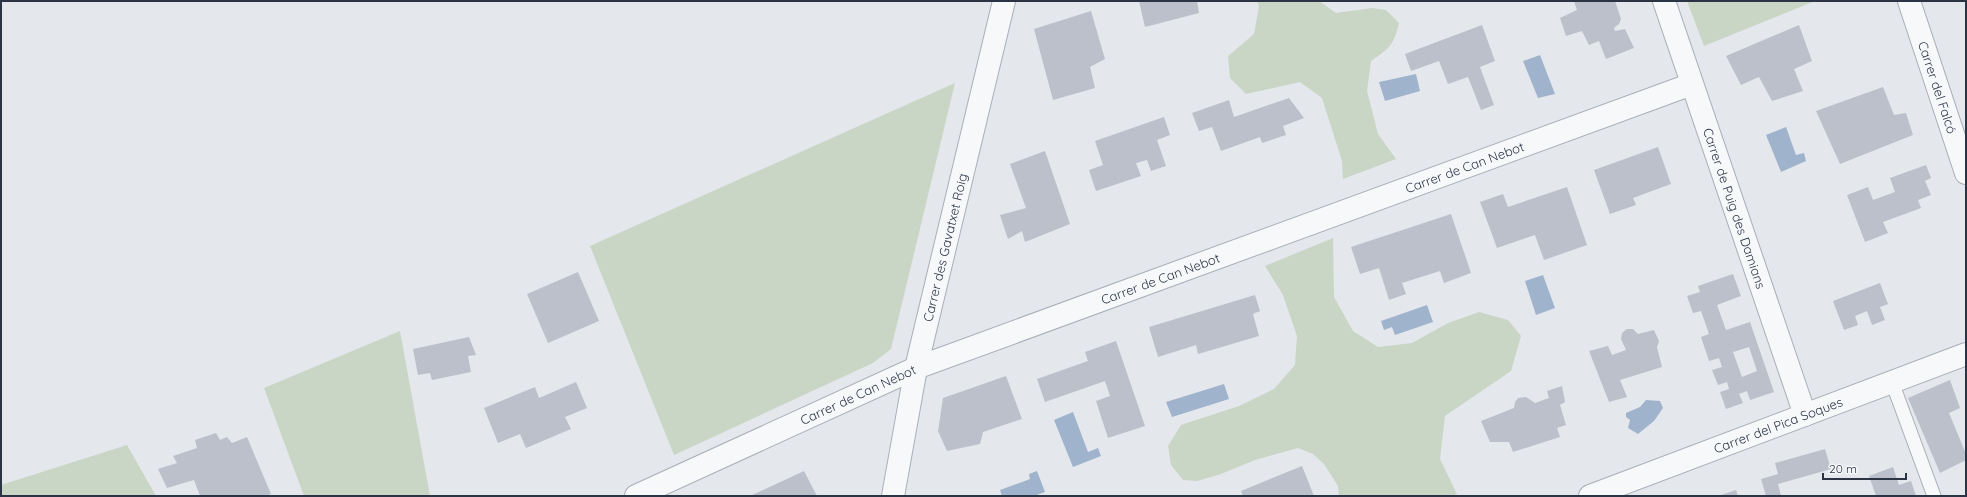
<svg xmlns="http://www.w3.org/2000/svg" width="1967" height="497" viewBox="0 0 1967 497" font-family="Quicksand,sans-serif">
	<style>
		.green { fill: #c9d6c5 }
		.water { fill: #9fb4cc }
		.building { fill: #bbc0ca; fill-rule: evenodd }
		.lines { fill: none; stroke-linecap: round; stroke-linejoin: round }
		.service-casing { stroke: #a9aeb7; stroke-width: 15 }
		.minor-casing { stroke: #a9aeb7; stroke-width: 24 }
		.tertiary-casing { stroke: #a9aeb7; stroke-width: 24 }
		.service { stroke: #f7f8fa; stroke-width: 13 }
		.minor { stroke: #f7f8fa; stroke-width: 22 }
		.tertiary { stroke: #f7f8fa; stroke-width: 22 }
		.labels { text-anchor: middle; stroke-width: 4; stroke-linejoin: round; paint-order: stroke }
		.street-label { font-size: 13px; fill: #2b3445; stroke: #f4f6f9 }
	</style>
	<rect width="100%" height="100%" fill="#e4e7ec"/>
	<path class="green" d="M1257,1H1319L1336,13L1372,8L1386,10L1399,23C1394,45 1389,49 1371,61L1367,91L1378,134L1396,159L1343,179L1342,161L1322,98L1300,82L1246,94L1230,78L1228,56L1254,34L1259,6Z
		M1687,1H1815L1704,46Z
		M955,83L891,349L873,363L674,455L590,246Z
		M1333,238L1334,297L1353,331L1378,347L1412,343L1448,323L1479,312L1508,320L1521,336L1511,371L1445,416L1440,459L1457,494L1450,496H1339L1338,486L1324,464L1313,454L1298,448L1255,460L1221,474L1197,481L1183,480L1171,465L1168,446L1181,425L1239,406L1274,389L1295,365L1297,336L1283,295L1265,266Z
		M400,331L430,496H304L264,388Z
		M127,445L156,496H1V485Z"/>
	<path class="water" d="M1540,55L1555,94L1538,98L1523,61Z
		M1416,74L1420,91L1385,101L1379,82Z
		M1786,127L1796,155L1804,153L1806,161L1781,172L1766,135Z
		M1543,275L1555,308L1536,315L1525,281Z
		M1427,305L1433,322L1395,335L1392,327L1384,330L1381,321Z
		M1224,384L1229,399L1172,417L1166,402Z
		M1646,400L1660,401L1663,408L1654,421L1638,434L1628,428L1630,420L1626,417V413L1640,407Z
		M1073,412L1088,452L1098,448L1101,456L1073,467L1054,420Z
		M1037,471L1045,492L1034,496H1002L1000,490L1030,479L1029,474Z"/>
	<path class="building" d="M1139,1H1197L1199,13L1145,27Z
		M1574,1H1615L1621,19L1619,24L1614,28L1615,31L1625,29L1634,48L1606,59L1599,41L1589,45L1582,31L1566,36L1560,18L1577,10Z
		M1091,11L1105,59L1090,67L1095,88L1053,100L1034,29Z
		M1482,25L1495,61L1480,67L1494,105L1481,110L1468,77L1448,84L1439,61L1411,71L1405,54Z
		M1799,25L1812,61L1794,69L1803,91L1772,101L1759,77L1741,85L1726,56Z
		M1883,87L1894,115L1906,113L1913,135L1840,164L1816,111Z
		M1289,98L1304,118L1283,126L1286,135L1262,143L1260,137L1221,151L1212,127L1199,131L1192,113L1229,100L1234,117Z
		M1164,117L1170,135L1157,140L1166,166L1151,171L1147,160L1136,163L1141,176L1096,191L1089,170L1103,165L1095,141Z
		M1658,147L1671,184L1633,198L1636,205L1610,214L1594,170Z
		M1045,151L1070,224L1025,242L1022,231L1008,239L1000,215L1026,208L1010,164Z
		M1926,165L1931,178L1925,181L1931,195L1918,200L1921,208L1883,222L1888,233L1865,242L1847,195L1868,187L1873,200L1895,192L1890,178Z
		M1567,187L1587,245L1544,260L1535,235L1497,248L1480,202L1503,194L1508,207Z
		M1451,214L1471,273L1444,283L1440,271L1402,283L1406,294L1389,300L1379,268L1360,274L1351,247Z
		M578,272L599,321L548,343L527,294Z
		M1733,274L1741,296L1717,305L1726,330L1750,322L1774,392L1750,400L1747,391L1739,394L1743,403L1726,409L1720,392L1729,389L1727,382L1718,385L1712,370L1722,367L1719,358L1709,361L1701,337L1709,334L1701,311L1693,313L1687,296L1700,292L1698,286ZM1749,347L1757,371L1742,377L1733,352Z
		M1880,283L1888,304L1880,307L1885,320L1872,325L1867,311L1855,316L1858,325L1844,330L1833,301Z
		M1255,295L1260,311L1253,314L1259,336L1198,354L1196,345L1158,357L1149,327Z
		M1627,329H1633L1638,334L1654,330L1659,341L1657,347L1662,367L1620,380L1627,397L1609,402L1589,351L1608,346L1612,355L1626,350L1621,339L1622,333Z
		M469,337L476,355L468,356L471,372L432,380L430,373L418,375L413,349Z
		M1116,341L1145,426L1108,438L1096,401L1110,396L1105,381L1045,402L1037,379L1088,361L1085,352Z
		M1006,376L1022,419L983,432L980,444L947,451L938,431L943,398Z
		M1950,380L1960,408L1949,413L1966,454V460L1940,473L1908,398Z
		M576,382L587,408L565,417L571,429L526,448L520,434L498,443L484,408L535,387L539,398Z
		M1562,386L1565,402L1560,405L1566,425L1557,428L1560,437L1513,452L1509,442H1490L1481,421L1514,408L1515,402L1518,398L1526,397L1535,403L1549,398L1547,391Z
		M216,433L220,440L227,437L232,443L247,437L271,494L265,496H200L194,480L167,488L158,469L177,463L173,456L197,448L195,440Z
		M1825,449L1831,469L1778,484L1781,496H1766L1761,479L1778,474L1775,463Z
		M1302,466L1314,496H1243L1241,491Z
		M1893,467L1899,485L1911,481L1916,496H1876L1869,476Z
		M804,471L817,496H750Z
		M1736,490L1738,496H1718Z"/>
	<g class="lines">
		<g class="service-casing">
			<path id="service" d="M1892,382L1934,496"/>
		</g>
		<g class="minor-casing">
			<g id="minor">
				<path id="s1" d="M1664,1L1805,415"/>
				<path id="s2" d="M1909,1L1966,173"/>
				<path id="s3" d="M636,496L916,368L1692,84"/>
			</g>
		</g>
		<g class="tertiary-casing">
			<g id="tertiary">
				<path id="s4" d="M893,496L916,368L1004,1"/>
				<path id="s5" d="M1590,496L1966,354"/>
			</g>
		</g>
		<use href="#service" class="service"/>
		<use href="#minor" class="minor"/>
		<use href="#tertiary" class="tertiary"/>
	</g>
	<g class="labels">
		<g class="street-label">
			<text dy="5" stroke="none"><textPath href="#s2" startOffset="91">Carrer del Falcó</textPath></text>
			<text dy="5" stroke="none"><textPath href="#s3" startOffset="892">Carrer de Can Nebot</textPath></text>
			<text dy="5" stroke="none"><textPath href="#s1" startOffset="219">Carrer de Puig des Damians</textPath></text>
			<text dy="5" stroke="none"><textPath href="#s4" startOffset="254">Carrer des Gavatxet Roig</textPath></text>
			<text dy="5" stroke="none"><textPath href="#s3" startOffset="568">Carrer de Can Nebot</textPath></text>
			<text dy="5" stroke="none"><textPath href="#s3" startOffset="244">Carrer de Can Nebot</textPath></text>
			<text dy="5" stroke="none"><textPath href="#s5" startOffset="201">Carrer del Pica Soques</textPath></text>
		</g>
	</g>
	<rect width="1967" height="497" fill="none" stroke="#2b3445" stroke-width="4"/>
	<path d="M1823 473v6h83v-6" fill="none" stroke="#2b3445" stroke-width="2"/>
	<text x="1829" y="473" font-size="12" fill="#2b3445" stroke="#f4f6f9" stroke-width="3" paint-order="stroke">20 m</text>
</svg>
